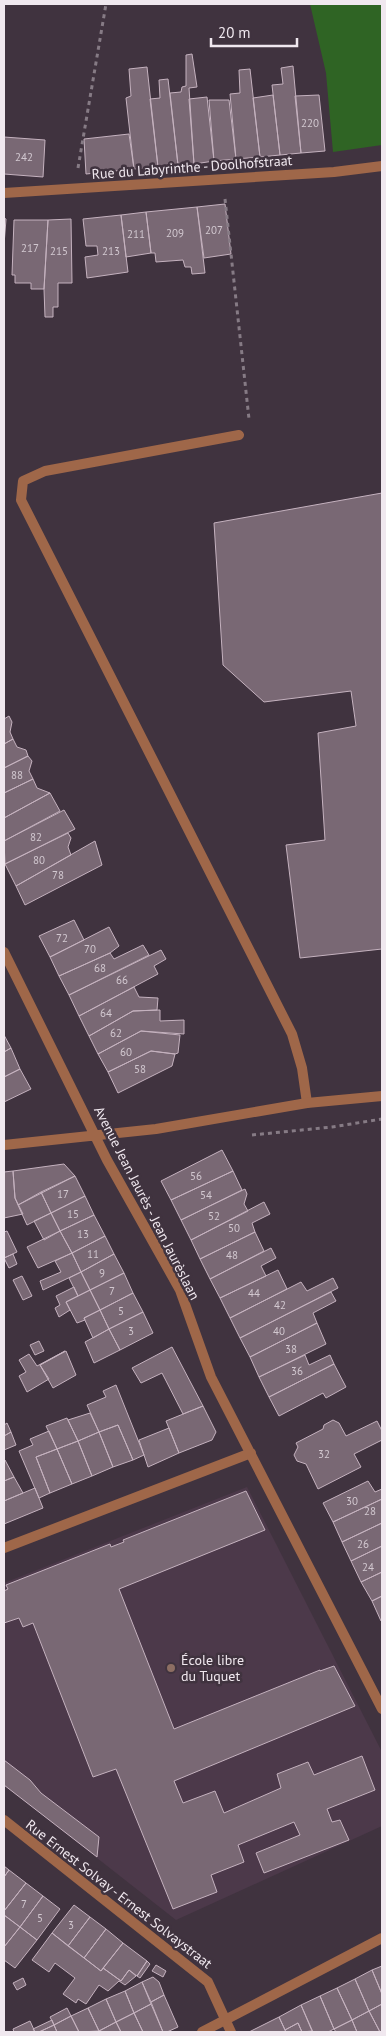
<svg xmlns="http://www.w3.org/2000/svg" width="386" height="2036" viewBox="0 0 386 2036" font-family="'PT Sans',sans-serif">
	<style>
		.built { fill: #4c394a }
		.green { fill: #2f6424 }
		.building { fill: #796874; stroke: #c5b2bf }
		.lines { fill: none; stroke-linecap: round; stroke-linejoin: round }
		.path { stroke: #867b85; stroke-width: 3; stroke-dasharray: 4 4; stroke-linecap: butt }
		.service { stroke: #9f6749; stroke-width: 10 }
		.minor { stroke: #9f6749; stroke-width: 10 }
		.education-dot { fill: #8d6e63; stroke: #40333f; stroke-width: 2 }
		.labels { text-anchor: middle; stroke-width: 5; stroke-linejoin: round; paint-order: stroke }
		.number-label { font-size: 11px; fill: #d2c8d0 }
		.street-label { font-size: 14px; fill: #f0e8ef; stroke: #40333f }
		.poi-label { font-size: 14px; fill: #f0e8ef; stroke: #40333f; text-anchor: start }
	</style>
	<rect width="100%" height="100%" fill="#40333f"/>
	<path class="built" d="M247,1487L382,1752V1826L176,1920L4,1785V1583Z"/>
	<path class="green" d="M310,4H382V145L333,152L326,73Z"/>
	<path class="building" d="M192,54L197,87L189,88L194,164L178,165L170,93L181,92L182,87L186,86V55Z
		M293,66L301,153L280,155L272,85L283,84L281,68Z
		M147,67L158,167L134,169L126,98L131,96L129,69Z
		M250,69L260,157L236,159L230,94L240,93L239,70Z
		M168,79L178,165L158,167L150,99L160,98L159,80Z
		M273,95L280,155L260,157L253,98Z
		M319,95L325,151L301,153L295,96Z
		M207,97L214,161L194,164L189,99Z
		M209,100H229L236,159L214,161Z
		M129,134L134,169L86,174L84,139Z
		M4,137L45,140L43,177L4,174Z
		M225,204L231,254L204,258L197,207Z
		M197,207L205,273L192,274L191,267H185L183,260L156,262L155,253H151L146,212Z
		M146,212L151,253L126,257L121,215Z
		M121,215L128,272L87,278L85,257L98,255L97,246H86L83,219Z
		M4,218L6,219L4,245Z
		M71,219L72,283H58V307H53V317H45L44,289L48,220Z
		M14,220H48L44,289H31V283H15V275H12Z
		M382,493V949L300,958L286,845L325,840L318,733L356,726L351,691L264,702L223,665L214,523Z
		M9,716L12,722L10,732L13,739L4,744V719Z
		M13,739L17,747L26,750L28,756L4,768V744Z
		M28,756L32,761L29,771L33,779L4,793V768Z
		M33,779L37,788L50,793L4,818V793Z
		M50,793L60,811L4,841V818Z
		M64,810L75,829L5,864L4,841Z
		M68,833L71,838L68,847L71,855L16,886L5,864Z
		M95,841L102,865L25,905L16,886Z
		M74,920L84,940L50,957L39,936Z
		M109,927L119,946L110,953L59,976L50,957Z
		M143,945L149,955L69,995L59,976L110,953L114,959Z
		M161,950L166,959L154,966L158,974L79,1016L69,995Z
		M134,987L139,997L158,998L157,1010L133,1011L89,1036L79,1016Z
		M160,1010V1021L184,1020V1034L141,1031L98,1054L89,1036L133,1011Z
		M141,1031L180,1035L178,1053L175,1054L151,1051L108,1072L98,1054Z
		M4,1035L11,1048L4,1052Z
		M11,1048L20,1069L4,1077V1052Z
		M151,1051L175,1054L172,1066L118,1093L108,1072Z
		M20,1069L31,1089L4,1102V1077Z
		M222,1150L233,1171L171,1200L161,1181Z
		M64,1164L75,1176L18,1205L15,1198L13,1171Z
		M13,1171L15,1198L23,1214L4,1218V1172Z
		M233,1171L242,1190L181,1220L171,1200Z
		M75,1176L85,1196L51,1213L41,1192Z
		M245,1189L247,1194L244,1204L248,1211L191,1240L181,1220Z
		M41,1192L51,1213L27,1225L18,1205Z
		M85,1196L94,1215L60,1231L51,1213Z
		M264,1202L270,1214L252,1223L255,1232L200,1259L191,1240Z
		M51,1213L60,1231L44,1240L34,1221Z
		M94,1215L105,1236L72,1253L60,1231Z
		M7,1231L17,1252L4,1258V1232Z
		M60,1231L72,1253L38,1268L27,1247Z
		M255,1232L264,1251L210,1279L200,1259Z
		M105,1236L114,1254L81,1272L72,1253Z
		M271,1248L276,1258L261,1266L266,1276L220,1298L210,1279Z
		M72,1253L81,1272L43,1290L40,1281L61,1272L55,1261Z
		M13,1254L17,1264L9,1268L4,1258Z
		M114,1254L124,1273L90,1290L81,1272Z
		M278,1270L287,1289L230,1318L220,1298Z
		M81,1272L90,1290L78,1296L69,1278Z
		M124,1273L133,1293L100,1310L90,1290Z
		M22,1276L32,1296L23,1300L13,1280Z
		M333,1278L338,1288L240,1338L230,1318L301,1282L307,1291Z
		M74,1287L78,1296L66,1302L70,1310L59,1317L55,1308L60,1305L56,1296Z
		M90,1290L100,1310L84,1318L85,1320L77,1323L66,1302Z
		M331,1292L336,1301L313,1313L317,1323L250,1357L240,1338Z
		M133,1293L143,1312L109,1329L100,1310Z
		M100,1310L109,1329L93,1338L84,1318Z
		M143,1312L153,1333L120,1350L109,1329Z
		M317,1323L326,1344L259,1377L250,1357Z
		M109,1329L120,1350L94,1363L85,1342Z
		M39,1341L44,1351L35,1355L30,1345Z
		M172,1347L203,1406L183,1414L162,1373L141,1383L132,1368Z
		M65,1351L40,1365L49,1379L27,1392L19,1376L26,1372L19,1360L29,1354L37,1366Z
		M66,1351L76,1375L53,1388L40,1365Z
		M305,1355L309,1365L330,1355L334,1364L269,1397L259,1377Z
		M334,1364L346,1387L326,1398L323,1393L279,1416L269,1397Z
		M116,1385L144,1455L133,1460L118,1425L99,1432L87,1405L106,1397L103,1391Z
		M203,1406L216,1432L212,1440L179,1453L166,1421Z
		M90,1413L99,1432L78,1441L68,1420Z
		M67,1418L78,1441L57,1449L46,1426Z
		M333,1420L339,1423L346,1436L377,1421L382,1431V1440L354,1454L361,1467L318,1489L306,1464L297,1461L294,1455L298,1447L296,1443L323,1429L324,1425Z
		M7,1423L11,1432L4,1436V1425Z
		M118,1425L133,1460L113,1467L99,1432Z
		M169,1428L179,1453L148,1467L139,1440Z
		M49,1431L57,1449L36,1457L50,1493L39,1498L19,1451L33,1445L30,1439Z
		M11,1432L16,1445L4,1450V1436Z
		M99,1432L113,1467L92,1476L78,1441Z
		M78,1441L92,1476L72,1484L57,1449Z
		M57,1449L72,1484L50,1493L36,1457Z
		M5,1460L14,1477L4,1481V1461Z
		M14,1477L23,1493L4,1501V1481Z
		M368,1481L375,1492L382,1489V1499L333,1522L323,1503Z
		M35,1488L43,1508L4,1524V1501Z
		M246,1491L265,1530L119,1589L174,1729L320,1670V1671L334,1666L355,1706L174,1781L183,1803L215,1791L224,1813L281,1788L277,1774L308,1762L314,1775L362,1756L375,1790L327,1809L332,1822L340,1820L349,1840L264,1873L256,1853L300,1835L294,1822L238,1845L244,1862L211,1875L217,1892L173,1909L116,1769L93,1777L33,1623L23,1627L19,1618L4,1623V1591L8,1589L6,1585L110,1544L111,1547L124,1542L123,1540Z
		M382,1499V1523L342,1542L333,1522Z
		M382,1523V1546L351,1561L342,1542Z
		M382,1546V1572L361,1582L351,1561Z
		M382,1572V1596L372,1601L361,1582Z
		M382,1596V1620L381,1621L372,1601Z
		M4,1760L30,1780L41,1793L99,1837L97,1857L4,1785Z
		M4,1866L9,1870L4,1877Z
		M9,1870L26,1883L4,1911V1877Z
		M26,1883L43,1896L20,1927L4,1915V1911Z
		M43,1896L60,1909L37,1940L20,1927Z
		M74,1905L90,1917L68,1946L52,1933Z
		M4,1915L20,1927L4,1947Z
		M90,1917L106,1929L84,1958L68,1946Z
		M20,1927L37,1940L15,1968L4,1960V1947Z
		M106,1929L123,1943L101,1971L84,1958Z
		M52,1933L101,1971L103,1968L121,1981L129,1970L136,1976L125,1985L119,1981L108,1991L99,1985L86,2004L78,1999L76,2003L63,1994L75,1978L55,1963L49,1972L32,1960Z
		M123,1943L147,1961L137,1976L129,1970L121,1981L103,1968Z
		M147,1961L150,1964L140,1978L137,1976Z
		M156,1965L166,1971L163,1977L152,1971Z
		M382,1966V1994L372,1970Z
		M372,1970L382,1994V2004L369,2011L355,1979Z
		M153,1977L159,1982L164,1995L151,2002L142,1982Z
		M23,1978L26,1985L17,1990L13,1983Z
		M355,1979L369,2011L352,2020L337,1988Z
		M142,1982L151,2004L134,2013L125,1991Z
		M337,1988L352,2020L334,2029L320,1996Z
		M125,1991L134,2013L116,2022L106,1999Z
		M164,1995L178,2027L167,2032H163L151,2002Z
		M320,1996L334,2029L328,2032H313L301,2005Z
		M106,1999L116,2022L99,2031L88,2008Z
		M151,2004L163,2032H143L134,2013Z
		M382,2004V2032H380L369,2011Z
		M301,2005L312,2031L302,2032L298,2023L285,2030L279,2017Z
		M67,2008L71,2016L54,2025L50,2017Z
		M88,2008L99,2031L79,2032L71,2016Z
		M369,2011L380,2032H357L352,2020Z
		M134,2013L143,2032H121L116,2022Z
		M71,2016L79,2032H57L54,2025Z
		M279,2017L286,2032H249Z
		M52,2020L54,2025L39,2032H35L33,2029Z
		M352,2020L357,2032H336L334,2029Z
		M30,2021L35,2032H14L13,2029Z
		M116,2022L121,2032H100L99,2031Z
		M298,2023L302,2032H286L285,2030Z
		M54,2025L57,2032H39Z"/>
	<g class="lines">
		<path class="path" d="M78,168L106,4
			M225,199L249,419
			M252,1135L332,1127L382,1119"/>
		<path class="service" d="M239,435L45,471L23,481L21,500L292,1034L302,1068L307,1103"/>
		<path class="minor" d="M4,193L334,172L382,166
			M4,952L107,1160L180,1290L211,1377L382,1709
			M4,1145L156,1129L307,1103L382,1096
			M4,1548L251,1453
			M4,1820L208,1982L231,2032
			M202,2032L382,1938"/>
	</g>
	<circle class="education-dot" cx="171" cy="1668" r="5"/>
	<g class="labels">
		<g class="number-label">
			<text x="310" y="127">220</text>
			<text x="24" y="161">242</text>
			<text x="214" y="234">207</text>
			<text x="175" y="237">209</text>
			<text x="136" y="238">211</text>
			<text x="30" y="252">217</text>
			<text x="59" y="255">215</text>
			<text x="111" y="255">213</text>
			<text x="17" y="779">88</text>
			<text x="36" y="841">82</text>
			<text x="39" y="864">80</text>
			<text x="58" y="879">78</text>
			<text x="62" y="942">72</text>
			<text x="90" y="953">70</text>
			<text x="100" y="972">68</text>
			<text x="122" y="984">66</text>
			<text x="106" y="1017">64</text>
			<text x="116" y="1037">62</text>
			<text x="126" y="1056">60</text>
			<text x="140" y="1073">58</text>
			<text x="196" y="1180">56</text>
			<text x="63" y="1198">17</text>
			<text x="206" y="1199">54</text>
			<text x="73" y="1218">15</text>
			<text x="214" y="1220">52</text>
			<text x="234" y="1232">50</text>
			<text x="83" y="1238">13</text>
			<text x="93" y="1258">11</text>
			<text x="232" y="1259">48</text>
			<text x="102" y="1277">9</text>
			<text x="112" y="1295">7</text>
			<text x="254" y="1297">44</text>
			<text x="280" y="1309">42</text>
			<text x="121" y="1315">5</text>
			<text x="131" y="1335">3</text>
			<text x="279" y="1335">40</text>
			<text x="291" y="1353">38</text>
			<text x="297" y="1375">36</text>
			<text x="324" y="1458">32</text>
			<text x="352" y="1505">30</text>
			<text x="370" y="1515">28</text>
			<text x="363" y="1548">26</text>
			<text x="368" y="1571">24</text>
			<text x="24" y="1908">7</text>
			<text x="40" y="1922">5</text>
			<text x="71" y="1929">3</text>
		</g>
		<g class="street-label">
			<text transform="translate(192 167) rotate(-4)" y="5">Rue du Labyrinthe - Doolhofstraat</text>
			<text transform="translate(147 1203) rotate(63)" y="5">Avenue Jean Jaurès - Jean Jaurèslaan</text>
			<text transform="translate(119 1894) rotate(38)" y="5">Rue Ernest Solvay - Ernest Solvaystraat</text>
		</g>
		<g class="poi-label">
			<text x="181" y="1665">École libre<tspan x="181" dy="16">du Tuquet</tspan></text>
		</g>
	</g>
	<rect width="386" height="2036" fill="none" stroke="#f0e8ef" stroke-width="10"/>
	<path d="M211 38v8h86v-8" fill="none" stroke="#f0e8ef" stroke-width="2.5"/>
	<text x="218" y="38" font-size="15" fill="#f0e8ef" stroke="#40333f" stroke-width="4" paint-order="stroke">20 m</text>
</svg>
